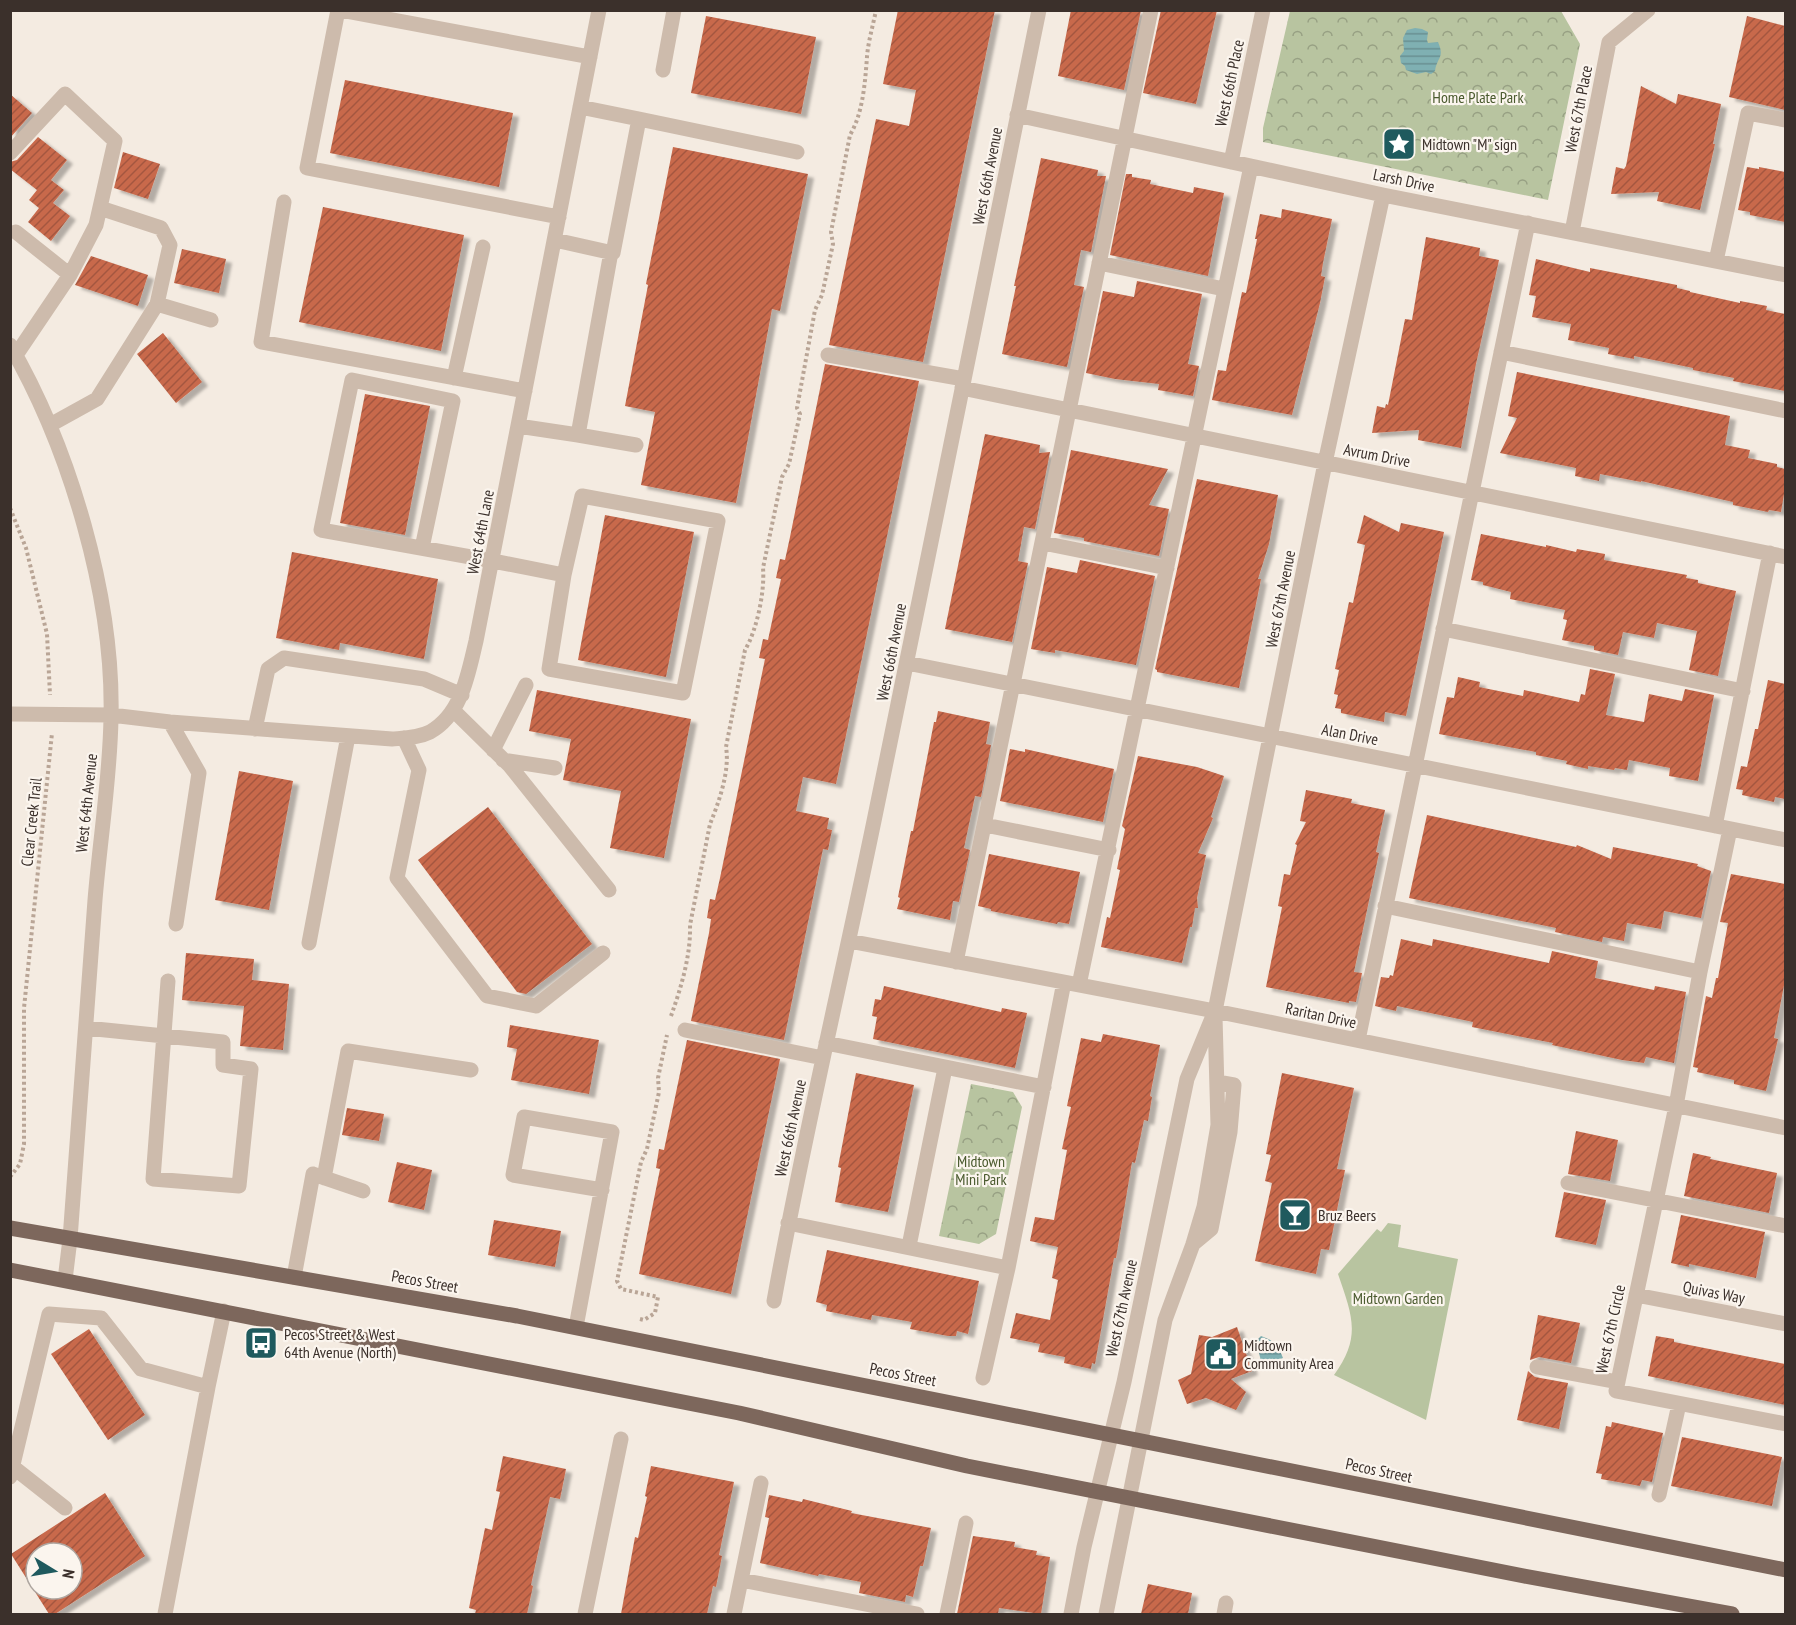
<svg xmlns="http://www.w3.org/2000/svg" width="1796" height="1625" viewBox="0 0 1796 1625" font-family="'PT Sans Narrow',sans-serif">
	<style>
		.green { fill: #b8c4a0 }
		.park { fill: url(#park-crowns) }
		.water { fill: url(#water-rules) }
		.building { fill: url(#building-hatch); fill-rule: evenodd; filter: url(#shadow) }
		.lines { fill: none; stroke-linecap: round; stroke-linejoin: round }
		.path { stroke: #b9a596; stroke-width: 4; stroke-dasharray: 3 3; stroke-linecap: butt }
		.minor { stroke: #cdbbac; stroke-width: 15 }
		.major { stroke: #7d675c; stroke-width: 15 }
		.labels { text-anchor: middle; stroke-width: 4.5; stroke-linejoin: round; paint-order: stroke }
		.street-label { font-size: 16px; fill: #3b302b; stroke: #fbf5ee }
		.park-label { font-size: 16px; fill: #4a5a2e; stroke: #fbf5ee }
		.poi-label { font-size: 16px; fill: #3b302b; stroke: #fbf5ee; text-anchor: start }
	</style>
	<defs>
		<pattern id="park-crowns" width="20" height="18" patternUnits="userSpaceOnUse" patternTransform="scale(1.5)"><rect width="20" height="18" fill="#b8c4a0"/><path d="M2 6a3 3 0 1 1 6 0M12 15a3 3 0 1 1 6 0" fill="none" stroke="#97a083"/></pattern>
		<pattern id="water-rules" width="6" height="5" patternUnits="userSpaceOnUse" patternTransform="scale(1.5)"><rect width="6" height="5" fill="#7fb0b2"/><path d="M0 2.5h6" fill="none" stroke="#699091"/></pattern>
		<pattern id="building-hatch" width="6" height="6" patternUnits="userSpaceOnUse" patternTransform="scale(1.5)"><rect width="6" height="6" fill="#c8694b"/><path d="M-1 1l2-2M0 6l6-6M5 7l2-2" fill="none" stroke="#a4573f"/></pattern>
		<filter id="shadow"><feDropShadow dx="6" dy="4" stdDeviation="1.5" flood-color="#0004"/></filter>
	</defs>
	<rect width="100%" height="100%" fill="#f4ebe1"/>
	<path class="green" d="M1388,1223L1401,1225L1398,1247L1458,1259L1426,1420L1334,1375C1362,1337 1352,1315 1338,1274L1377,1229L1381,1232Z"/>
	<path class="park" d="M1290,11H1561L1580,44L1548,200L1263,142V128Z
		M971,1084L1013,1092L1022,1107L996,1234L979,1244L939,1236Z"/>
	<path class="water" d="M1415,28L1422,29L1428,32L1427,40L1428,43L1438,42C1445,58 1437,57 1435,71L1431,74L1426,72L1417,74L1406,70L1405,66L1401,63L1400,56L1404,51L1403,38L1407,30Z
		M1261,1336C1273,1340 1278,1345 1283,1358L1262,1365L1256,1341Z"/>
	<path class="building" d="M898,10H995L923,362L829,345L876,119L909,126L916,90L883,84Z
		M1071,10H1141L1124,90L1058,76Z
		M1161,10H1217L1196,104L1143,93Z
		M706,16L816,37L801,114L691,93Z
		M1747,16L1785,26V110L1729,97Z
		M345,80L513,113L499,187L330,153Z
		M1641,86L1676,104L1678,94L1721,104L1713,144H1715L1700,210L1657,201L1659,192L1611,194L1616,167L1624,169L1626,166Z
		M10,94L32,113L10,138Z
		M38,137L67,160L51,180L64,190L53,203L70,216L51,241L28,222L39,208L29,200L37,190L10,169V162L17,160Z
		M673,147L808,174L780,311L772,309L736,503L641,485L655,412L625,406L648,285L646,284Z
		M123,152L160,164L148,199L114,188Z
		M1041,158L1098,170L1097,176H1106L1091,252L1081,250L1074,285L1084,287L1067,367L1002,354L1016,286H1014Z
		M1747,167L1759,169V167L1785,172V222L1750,215V212L1738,210Z
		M1126,174H1132V177L1151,180L1150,184L1193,193L1194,187L1224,193L1208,276L1110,255Z
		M323,207L464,235L441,351L299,322Z
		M1282,209L1332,219L1323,263L1321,276L1325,277L1320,303L1292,415L1212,400L1218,370L1226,371L1242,292L1246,293L1257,239H1255L1260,214L1281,218Z
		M1426,237L1480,248L1479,256L1499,260L1476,364L1461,448L1418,440L1419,430L1372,433L1377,406L1385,408L1386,404L1388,405L1405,319L1412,320Z
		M182,249L226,259L219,293L174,283Z
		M91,256L148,275L138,306L75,285Z
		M1536,259L1590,272V268L1677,285V288L1690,291V292L1740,303V301L1767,306L1766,310L1785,314V391L1733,381L1734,378L1693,370V368L1634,356V359L1608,354L1609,348L1568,340L1571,324L1532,317L1536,296L1529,295Z
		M1137,281L1202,294L1188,364L1199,366L1193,396L1158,390L1159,384L1115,379L1086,373L1103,291L1134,297Z
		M163,333L202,382L176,403L137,354Z
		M825,364L919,381L836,784L803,777L796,811L829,818L827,829L832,830L828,850L823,849L784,1040L691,1021L709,933L711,919L707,918L710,899L715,900L720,878L765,659L759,658L763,639L768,640L781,579L776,578L780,559L785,560L790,537Z
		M1517,372L1730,416L1725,445L1750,450L1748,458L1777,464V467L1785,469V488L1781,512L1769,510L1768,512L1733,505V502L1641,481V482L1600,474L1599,481L1575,476L1576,468L1500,453L1517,418L1508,416Z
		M365,394L430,406L405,535L340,523Z
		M985,434L1040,445L1039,453L1050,452L1035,529L1024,527L1018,561L1028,563L1012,642L945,629Z
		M1071,450L1168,469L1149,505L1169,509L1159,556L1084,541V538L1054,533Z
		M1197,479L1278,495L1269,544L1258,579H1261L1239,688L1157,672V670L1155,669Z
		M605,515L694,532L666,677L578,660Z
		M1364,515L1399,532L1401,523L1444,532L1406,716L1385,712L1384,722L1341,713V709L1335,708L1338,695L1334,694L1339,670L1335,669L1349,602L1353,603L1365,545L1357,543Z
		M1481,534L1546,547V545L1576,552L1577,549L1605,554L1604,560L1687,575L1686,578L1698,580V583L1736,591L1718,676L1689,670L1697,631L1657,623L1654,638L1623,632L1618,655L1594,650V646L1562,640L1567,620L1563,619L1565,610L1510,599L1511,592L1483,585V582L1471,580Z
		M292,552L438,579L424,659L340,643L339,650L276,638Z
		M1080,560L1155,576L1136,665L1055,650V653L1031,649L1047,567L1077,573Z
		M1590,669L1615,674L1606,715L1644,722L1649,694L1682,701L1685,689L1714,695L1698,781L1669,776L1670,768L1629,760L1627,770L1615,768L1614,770L1588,766V769L1566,764L1567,761L1536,755V752L1439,734L1447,697L1454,698L1458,677L1480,682L1479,687L1523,696L1524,690L1579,702L1581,694L1585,695Z
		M1768,680L1785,684V799L1775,797L1774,802L1742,795L1743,790L1736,789L1741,766L1747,767L1755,729H1758Z
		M537,690L691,719L664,858L610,848L621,791L563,780L571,739L529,731Z
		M938,711L990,722L986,744L991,745L981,797L975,796L964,848L970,850L959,902L953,901L950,920L897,909L900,898L898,897L911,831H913L934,722H936Z
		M1010,749L1025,752V749L1114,769L1103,822L1000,801Z
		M1138,756L1197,767L1224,776L1211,817L1213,818L1198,853L1206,855L1197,898L1198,908H1195L1192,927H1190L1182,963L1101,947L1107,917L1110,918L1120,870L1117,869L1125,829L1122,826Z
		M239,771L293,781L269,910L215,900Z
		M1306,790L1352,799L1351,803L1385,810L1376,852L1379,853L1354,972L1362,973L1356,1002L1349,1001V1003L1266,987L1282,907L1278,906L1284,874L1290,875L1297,845L1295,844L1306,822L1300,821Z
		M488,807L592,944L526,994L517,992L418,860Z
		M1427,815L1576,847L1577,845L1611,859L1613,847L1698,864L1697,866L1711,871L1701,918L1664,911L1661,929L1627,923L1624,941L1603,937L1602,942L1555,932L1556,928L1409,898Z
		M989,854L1080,872L1069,924L1058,922L1057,924L991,911V909L978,906Z
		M1731,874L1785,884V980L1774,1038L1778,1039L1766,1091L1734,1084V1080L1697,1072L1698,1068L1693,1067L1706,996L1712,998L1716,978H1718L1728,923L1720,922Z
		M1401,939L1432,946L1433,939L1549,963L1552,951L1598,961L1595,978L1654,990L1655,986L1686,992L1674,1063L1646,1057L1644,1063L1622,1060L1552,1045L1553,1043L1472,1027L1473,1022L1397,1006L1396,1011L1375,1006L1381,977L1389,978L1390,975L1393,976Z
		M186,953L254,959L252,980L289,984L283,1050L240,1046L244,1006L182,1000Z
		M884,986L1001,1012L1002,1008L1027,1013L1015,1068L873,1039L877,1017L872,1016L875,999L881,1000Z
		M510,1025L599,1040L589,1094L511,1080L517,1049L507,1047Z
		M1103,1034L1160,1045L1150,1096L1152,1097L1148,1121L1144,1120L1135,1163L1132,1162L1116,1258H1114L1095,1364L1092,1363L1091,1369L1064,1363L1065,1357L1038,1352L1040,1344L1010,1338L1016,1313L1050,1320L1058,1280L1052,1278L1058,1247L1030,1241L1035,1217L1054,1220L1067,1150L1062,1149L1071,1107L1067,1106L1081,1038L1101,1042Z
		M687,1040L780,1059L731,1294L639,1274L660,1169L656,1168L659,1149L664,1150Z
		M856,1073L914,1085L888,1212L835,1202L841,1168L838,1167Z
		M1282,1073L1354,1088L1337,1169L1345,1170L1329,1250L1321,1249L1316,1274L1255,1261L1272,1183L1265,1181L1271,1155L1266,1154Z
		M347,1108L384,1114L379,1141L342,1135Z
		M1576,1131L1618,1140L1610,1181L1568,1174Z
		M1693,1153L1711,1157L1710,1159L1777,1173L1769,1213L1684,1196Z
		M397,1162L432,1170L424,1210L388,1202Z
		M1564,1192L1606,1200L1596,1245L1555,1237Z
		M1681,1215L1765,1232L1756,1278L1689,1264V1267L1671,1263Z
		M494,1220L561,1231L555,1267L488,1255Z
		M827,1250L979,1281L968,1334L957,1331L956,1336H948L910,1329L912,1322L872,1315L871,1320L826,1311L827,1305L816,1302Z
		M1538,1315L1580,1323L1571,1363L1539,1357L1530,1360Z
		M1237,1327L1252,1371L1231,1379L1246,1392L1236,1410L1206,1398L1187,1404L1178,1380L1191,1374L1199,1335L1212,1337Z
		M89,1329L145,1415L108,1440L51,1354Z
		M1656,1336L1674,1339V1342L1785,1364V1405L1648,1376Z
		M1528,1371L1535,1377L1568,1383L1559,1429L1517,1420Z
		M1612,1422L1663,1433L1652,1482L1642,1480L1640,1486L1601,1479L1602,1474L1596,1473L1606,1426L1611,1427Z
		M1682,1437L1782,1457L1772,1506L1671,1486Z
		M503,1456L566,1469L560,1499L550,1497L531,1585L533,1586L527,1614H475L476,1610L469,1608L485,1528L492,1530L500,1492L496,1491Z
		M651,1466L734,1482L719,1555L722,1556L716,1587L713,1586L707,1614H621L635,1537L638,1538L647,1497L645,1496Z
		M105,1493L145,1556L55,1614H49L11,1554ZM36,1553H72V1589H36Z
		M769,1495L802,1502L803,1499L852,1511L851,1513L931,1528L923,1566H920L913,1597L906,1595L905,1602L859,1593L861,1582L819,1574L818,1576L760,1563L769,1518L765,1517Z
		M973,1536L1015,1542L1014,1547L1037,1551L1036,1555L1050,1557L1041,1614L999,1608L998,1614H957Z
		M1148,1584L1192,1593L1188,1614H1141Z"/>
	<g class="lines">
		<path class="path" d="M10,508L26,548L47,634L50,695
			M671,1016C681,988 691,955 690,925L710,824C719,802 730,771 726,747L745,650C757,630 765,591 763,568L782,477L789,464L800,414L797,408L815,310L822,295L833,244L831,232L850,135C863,113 865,83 867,57C868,42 873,26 876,10
			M10,1177L20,1164L24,1144V1008L52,733
			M640,1319L644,1320L655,1313L658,1297L621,1289L617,1281L641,1162L647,1149L659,1092L658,1078L667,1035"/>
		<path class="minor" d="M338,10L307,168L559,217
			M340,10L590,57
			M663,70L674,10
			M580,107L639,119
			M1017,115L1383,195L1786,275
			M10,153L65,94L115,141L96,225L70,275L16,355
			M1231,162L1263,10
			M284,202L261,342L525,391
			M100,208L161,228L170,245L157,304L211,320
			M16,232L70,275
			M1572,232L1609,42L1648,10
			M555,240L613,253L639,119L797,152
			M611,252L578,435L636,445
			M1716,261L1748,113L1786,120
			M1099,263L1224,289
			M10,345C70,449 114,597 111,718C110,779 100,839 95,900C87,1013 79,1126 70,1239L65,1280
			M1501,352L1786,411
			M828,355L964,379
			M454,378L483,247
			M962,388L1786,557
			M50,425L97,399L157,304
			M518,426L578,435
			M582,496L718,521L683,693L549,669L564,575Z
			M1043,543L1167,568
			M422,548L453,401L352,380L321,530L493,561L564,575
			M1443,629L1743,691
			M907,663L1786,840
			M453,710L510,766L609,890
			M10,714L111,715L170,722L392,739C405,738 418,738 430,732C462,714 468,674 476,641L599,10
			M170,722L199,773L176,924
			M255,729L268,669L284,658L424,679L462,695
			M404,738L419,770L397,878L487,996L536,1006L603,953
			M493,750L526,685
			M503,760L555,768
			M985,825L1109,850
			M1715,826L1770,553
			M1730,829L1700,972L1676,1106L1616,1391L1786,1424
			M1385,906L1700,972
			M849,941L1215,1011L1786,1128
			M309,943L348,736
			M956,962C1024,645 1083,327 1151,10
			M1079,985L1251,166
			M86,1028L223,1042V1065L251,1069L239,1186L153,1179L168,981
			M685,1030L823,1058
			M1358,1040L1528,223
			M826,1043L1044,1087
			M324,1178L348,1051L471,1070
			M1568,1183L1786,1226
			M788,1223L1008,1268
			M1193,1244L1211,1229L1230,1132L1234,1085L1217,1082
			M909,1246L945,1068
			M294,1277L313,1174L363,1191
			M1636,1295L1786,1324
			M774,1301C803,1140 841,981 874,821C930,551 983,281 1039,10
			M576,1327L612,1132L524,1117L513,1175L602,1190
			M1537,1367L1618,1382
			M983,1378L1008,1268L1064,982
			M13,1467L65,1508
			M10,1477L49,1314L101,1318L141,1369L208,1387L224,1311
			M1659,1495L1679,1404
			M741,1580L917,1614
			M165,1614L208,1387
			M585,1614L621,1439
			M734,1614L761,1483
			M947,1614L966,1523
			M1071,1614L1084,1547L1124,1382L1187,1079L1215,1011L1325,463L1383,195
			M1106,1614L1165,1320L1193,1244L1204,1207L1218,1125L1215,1017
			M1224,1614L1226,1603"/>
		<path class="major" d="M10,1228L517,1316L1786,1570
			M10,1270L739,1413L967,1466L1524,1576L1732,1614"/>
	</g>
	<defs>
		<g id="sight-square" transform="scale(1.725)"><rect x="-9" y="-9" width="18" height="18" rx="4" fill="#1f5a5e" stroke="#fbf5ee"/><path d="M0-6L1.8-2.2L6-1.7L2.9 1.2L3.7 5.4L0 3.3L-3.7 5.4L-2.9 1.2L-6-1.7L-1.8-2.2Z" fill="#fff"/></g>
		<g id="bar-square" transform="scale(1.725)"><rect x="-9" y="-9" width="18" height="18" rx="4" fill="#1f5a5e" stroke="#fbf5ee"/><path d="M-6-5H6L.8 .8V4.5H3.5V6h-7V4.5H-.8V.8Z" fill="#fff"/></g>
		<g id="bus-square" transform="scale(1.725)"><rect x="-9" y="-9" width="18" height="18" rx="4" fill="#1f5a5e" stroke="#fbf5ee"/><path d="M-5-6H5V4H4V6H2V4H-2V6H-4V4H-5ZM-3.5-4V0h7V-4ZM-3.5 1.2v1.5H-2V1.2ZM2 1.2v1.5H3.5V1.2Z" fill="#fff"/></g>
		<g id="civic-square" transform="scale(1.725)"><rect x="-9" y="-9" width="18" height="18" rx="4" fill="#1f5a5e" stroke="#fbf5ee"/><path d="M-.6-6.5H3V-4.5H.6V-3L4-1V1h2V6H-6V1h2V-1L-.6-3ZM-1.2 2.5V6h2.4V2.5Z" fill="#fff"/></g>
	</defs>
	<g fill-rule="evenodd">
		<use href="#sight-square" x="1399" y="144"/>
		<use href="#bar-square" x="1295" y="1215"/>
		<use href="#bus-square" x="261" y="1343"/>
		<use href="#civic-square" x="1221" y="1354"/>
	</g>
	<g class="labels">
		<g class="street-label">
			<text transform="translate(1229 83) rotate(-78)" y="6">West 66th Place</text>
			<text transform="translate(1578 109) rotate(-79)" y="6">West 67th Place</text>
			<text transform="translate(987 176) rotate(-79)" y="6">West 66th Avenue</text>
			<text transform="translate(1404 180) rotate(12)" y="6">Larsh Drive</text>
			<text transform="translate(1377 455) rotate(11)" y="6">Avrum Drive</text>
			<text transform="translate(480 532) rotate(-79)" y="6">West 64th Lane</text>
			<text transform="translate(1280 599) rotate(-79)" y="6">West 67th Avenue</text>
			<text transform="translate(891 652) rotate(-79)" y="6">West 66th Avenue</text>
			<text transform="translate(1350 734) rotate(11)" y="6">Alan Drive</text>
			<text transform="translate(86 803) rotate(-84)" y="6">West 64th Avenue</text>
			<text transform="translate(31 822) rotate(-84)" y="6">Clear Creek Trail</text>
			<text transform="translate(1321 1015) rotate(12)" y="6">Raritan Drive</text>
			<text transform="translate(790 1128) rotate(-78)" y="6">West 66th Avenue</text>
			<text transform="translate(425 1281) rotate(10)" y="6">Pecos Street</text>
			<text transform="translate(1714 1292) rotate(11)" y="6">Quivas Way</text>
			<text transform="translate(1121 1308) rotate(-78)" y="6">West 67th Avenue</text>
			<text transform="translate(1610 1329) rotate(-78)" y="6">West 67th Circle</text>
			<text transform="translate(903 1374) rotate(11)" y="6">Pecos Street</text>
			<text transform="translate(1379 1470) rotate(12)" y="6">Pecos Street</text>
		</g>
		<g class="park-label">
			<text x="1478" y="103">Home Plate Park</text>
			<text x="981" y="1167">Midtown<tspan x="981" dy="18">Mini Park</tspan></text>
			<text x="1398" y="1304">Midtown Garden</text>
		</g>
		<g class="poi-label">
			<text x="1422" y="150">Midtown "M" sign</text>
			<text x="1318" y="1221">Bruz Beers</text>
			<text x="284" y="1340">Pecos Street &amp; West<tspan x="284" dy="18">64th Avenue (North)</tspan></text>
			<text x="1244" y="1351">Midtown<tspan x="1244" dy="18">Community Area</tspan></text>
		</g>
	</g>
	<rect width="1796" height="1625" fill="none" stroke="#3b302b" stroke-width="24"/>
	<g transform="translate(54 1571) rotate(101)"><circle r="28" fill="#fbf5ee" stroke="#aea6a0" stroke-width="1.5"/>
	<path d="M0-4.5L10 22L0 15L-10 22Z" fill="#1f5a5e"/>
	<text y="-9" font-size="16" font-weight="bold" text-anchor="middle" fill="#3b302b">N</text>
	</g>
</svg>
